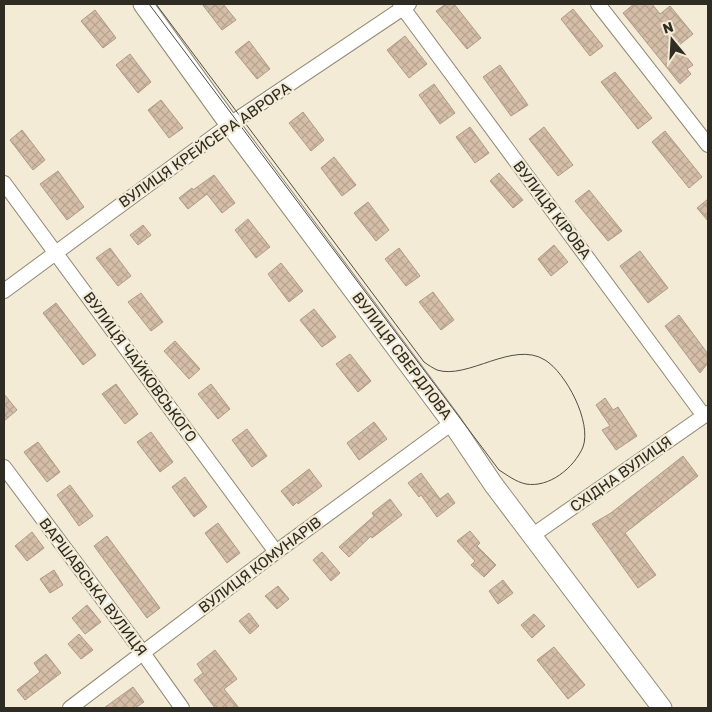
<svg xmlns="http://www.w3.org/2000/svg" width="712" height="712" viewBox="0 0 712 712" font-family="Rubik,sans-serif">
	<style>
		.building { fill: url(#building-cross-hatch); stroke: #ac9b8b }
		.lines { fill: none; stroke-linecap: round; stroke-linejoin: round }
		.street-casing { stroke: #908975; stroke-width: 16 }
		.secondary-casing { stroke: #908975; stroke-width: 21 }
		.street { stroke: #fff; stroke-width: 14 }
		.secondary { stroke: #fff; stroke-width: 19 }
		.tram { stroke: #524e43; stroke-width: 1 }
		.labels { text-anchor: middle; stroke-width: 4.5; stroke-linejoin: round; paint-order: stroke }
		.street-label { font-size: 15px; fill: #2e2c23; stroke: #f3ebd5 }
	</style>
	<defs>
		<pattern id="building-cross-hatch" width="8" height="8" patternUnits="userSpaceOnUse" patternTransform="scale(1.25)"><rect width="8" height="8" fill="#d5bea7"/><path d="M0 0l8 8M0 8l8-8" fill="none" stroke="#b7a38f"/></pattern>
	</defs>
	<rect width="100%" height="100%" fill="#f3ebd5"/>
	<path class="building" d="M202,4H223L236,20L222,30Z
		M446,4H454L481,38L467,49L436,11Z
		M634,4H652L660,14L670,6L693,34L678,46L693,65L687,69L691,74L680,84L623,13Z
		M573,9L603,46L590,56L561,19Z
		M95,10L116,38L103,48L81,21Z
		M405,36L427,64L409,78L387,50Z
		M249,41L270,69L257,79L235,52Z
		M130,54L151,82L138,93L116,65Z
		M500,65L528,105L511,116L483,77Z
		M615,72L652,118L638,129L601,82Z
		M434,84L455,113L440,124L419,95Z
		M161,100L183,128L169,138L148,110Z
		M303,112L324,140L311,151L289,123Z
		M470,127L489,153L475,163L456,137Z
		M544,127L573,165L558,176L529,139Z
		M22,130L45,160L33,170L10,140Z
		M665,131L702,177L689,188L652,142Z
		M334,157L356,185L342,196L321,168Z
		M58,171L84,207L67,220L40,184Z
		M499,173L523,200L513,208L490,181Z
		M214,175L235,203L222,213L207,194L188,209L179,198L192,188L193,190Z
		M589,190L622,231L608,241L575,201Z
		M708,199V221L697,208Z
		M368,202L389,230L376,241L354,213Z
		M248,219L270,247L256,258L235,230Z
		M143,225L151,235L138,245L130,235Z
		M554,245L568,262L551,276L538,259Z
		M110,248L131,276L118,286L96,258Z
		M399,248L420,276L406,286L385,259Z
		M640,251L668,288L648,303L620,266Z
		M281,263L303,291L289,302L268,274Z
		M433,292L454,320L441,330L419,302Z
		M141,293L163,322L151,331L128,302Z
		M56,303L96,355L83,365L43,313Z
		M314,309L336,337L322,347L300,320Z
		M679,315L708,354V363L700,373L665,326Z
		M175,341L200,369L189,379L164,351Z
		M350,354L371,381L358,392L336,364Z
		M116,384L138,414L125,424L102,394Z
		M211,384L230,409L218,419L198,394Z
		M4,394L17,410L4,421Z
		M605,398L613,410L618,407L637,436L616,450L602,430L610,426L596,405Z
		M374,422L387,439L359,460L347,443Z
		M247,429L267,456L252,467L232,440Z
		M151,432L173,462L160,472L137,442Z
		M38,442L60,472L47,482L24,452Z
		M683,456L698,476L625,533L656,575L638,588L592,524L611,513Z
		M309,469L322,486L298,504L297,502L293,506L281,491Z
		M421,473L440,499L448,493L455,503L437,517L421,495L419,497L408,483Z
		M185,477L207,507L194,517L172,487Z
		M70,485L93,516L79,526L57,495Z
		M390,499L402,515L372,538L371,536L349,557L339,547L374,516L372,513Z
		M218,523L240,553L227,563L205,533Z
		M470,531L480,543L477,546L496,565L484,577L471,565L475,561L457,541Z
		M32,532L44,548L27,561L15,546Z
		M107,536L160,608L147,618L94,546Z
		M322,552L340,573L331,581L313,560Z
		M54,570L63,585L50,593L40,579Z
		M503,580L513,593L498,604L489,591Z
		M278,586L289,599L277,609L265,596Z
		M87,605L101,622L85,634L72,618Z
		M249,613L259,626L250,634L239,621Z
		M534,614L545,626L532,638L521,625Z
		M79,634L93,650L81,659L68,644Z
		M554,647L585,685L568,699L537,660Z
		M215,650L237,679L224,689L239,708H215L194,680L203,673L197,664Z
		M46,654L61,673L25,700L17,690L40,672L34,663Z
		M133,687L144,702L135,708H104Z"/>
	<g class="lines">
		<g class="street-casing">
			<path id="street" d="M400,4L704,416
				M598,4L708,145
				M4,183L276,552
				M4,291L236,120L409,4
				M4,467L143,653L182,708
				M533,535L708,413
				M70,708L276,552L452,423"/>
		</g>
		<g class="secondary-casing">
			<path id="secondary" d="M143,4L230,125L452,423L493,484L662,708"/>
		</g>
		<use href="#street" class="street"/>
		<use href="#secondary" class="secondary"/>
		<path class="tram" d="M149,4L499,470C507,475 516,482 526,484C549,488 574,468 583,447C592,422 566,373 545,360C513,340 468,380 437,370C433,368 428,365 424,362L156,4"/>
	</g>
	<g class="labels">
		<g class="street-label">
			<text transform="translate(205 145) rotate(-35)" y="5">ВУЛИЦЯ КРЕЙСЕРА АВРОРА</text>
			<text transform="translate(552 210) rotate(53)" y="5">ВУЛИЦЯ КІРОВА</text>
			<text transform="translate(402 356) rotate(53)" y="5">ВУЛИЦЯ СВЕРДЛОВА</text>
			<text transform="translate(140 367) rotate(54)" y="5">ВУЛИЦЯ ЧАЙКОВСЬКОГО</text>
			<text transform="translate(621 474) rotate(-35)" y="5">СХІДНА ВУЛИЦЯ</text>
			<text transform="translate(260 565) rotate(-37)" y="5">ВУЛИЦЯ КОМУНАРІВ</text>
			<text transform="translate(93 587) rotate(53)" y="5">ВАРШАВСЬКА ВУЛИЦЯ</text>
		</g>
	</g>
	<rect width="712" height="712" fill="none" stroke="#2e2c23" stroke-width="10"/>
	<g transform="translate(672 40) rotate(342)" stroke="#f3ebd5" stroke-width="4" paint-order="stroke">
	<path d="M0-4L9 19L0 12L-9 19Z" fill="#2e2c23"/>
	<text y="-8" font-size="14" font-weight="bold" text-anchor="middle" fill="#2e2c23">N</text>
	</g>
</svg>
